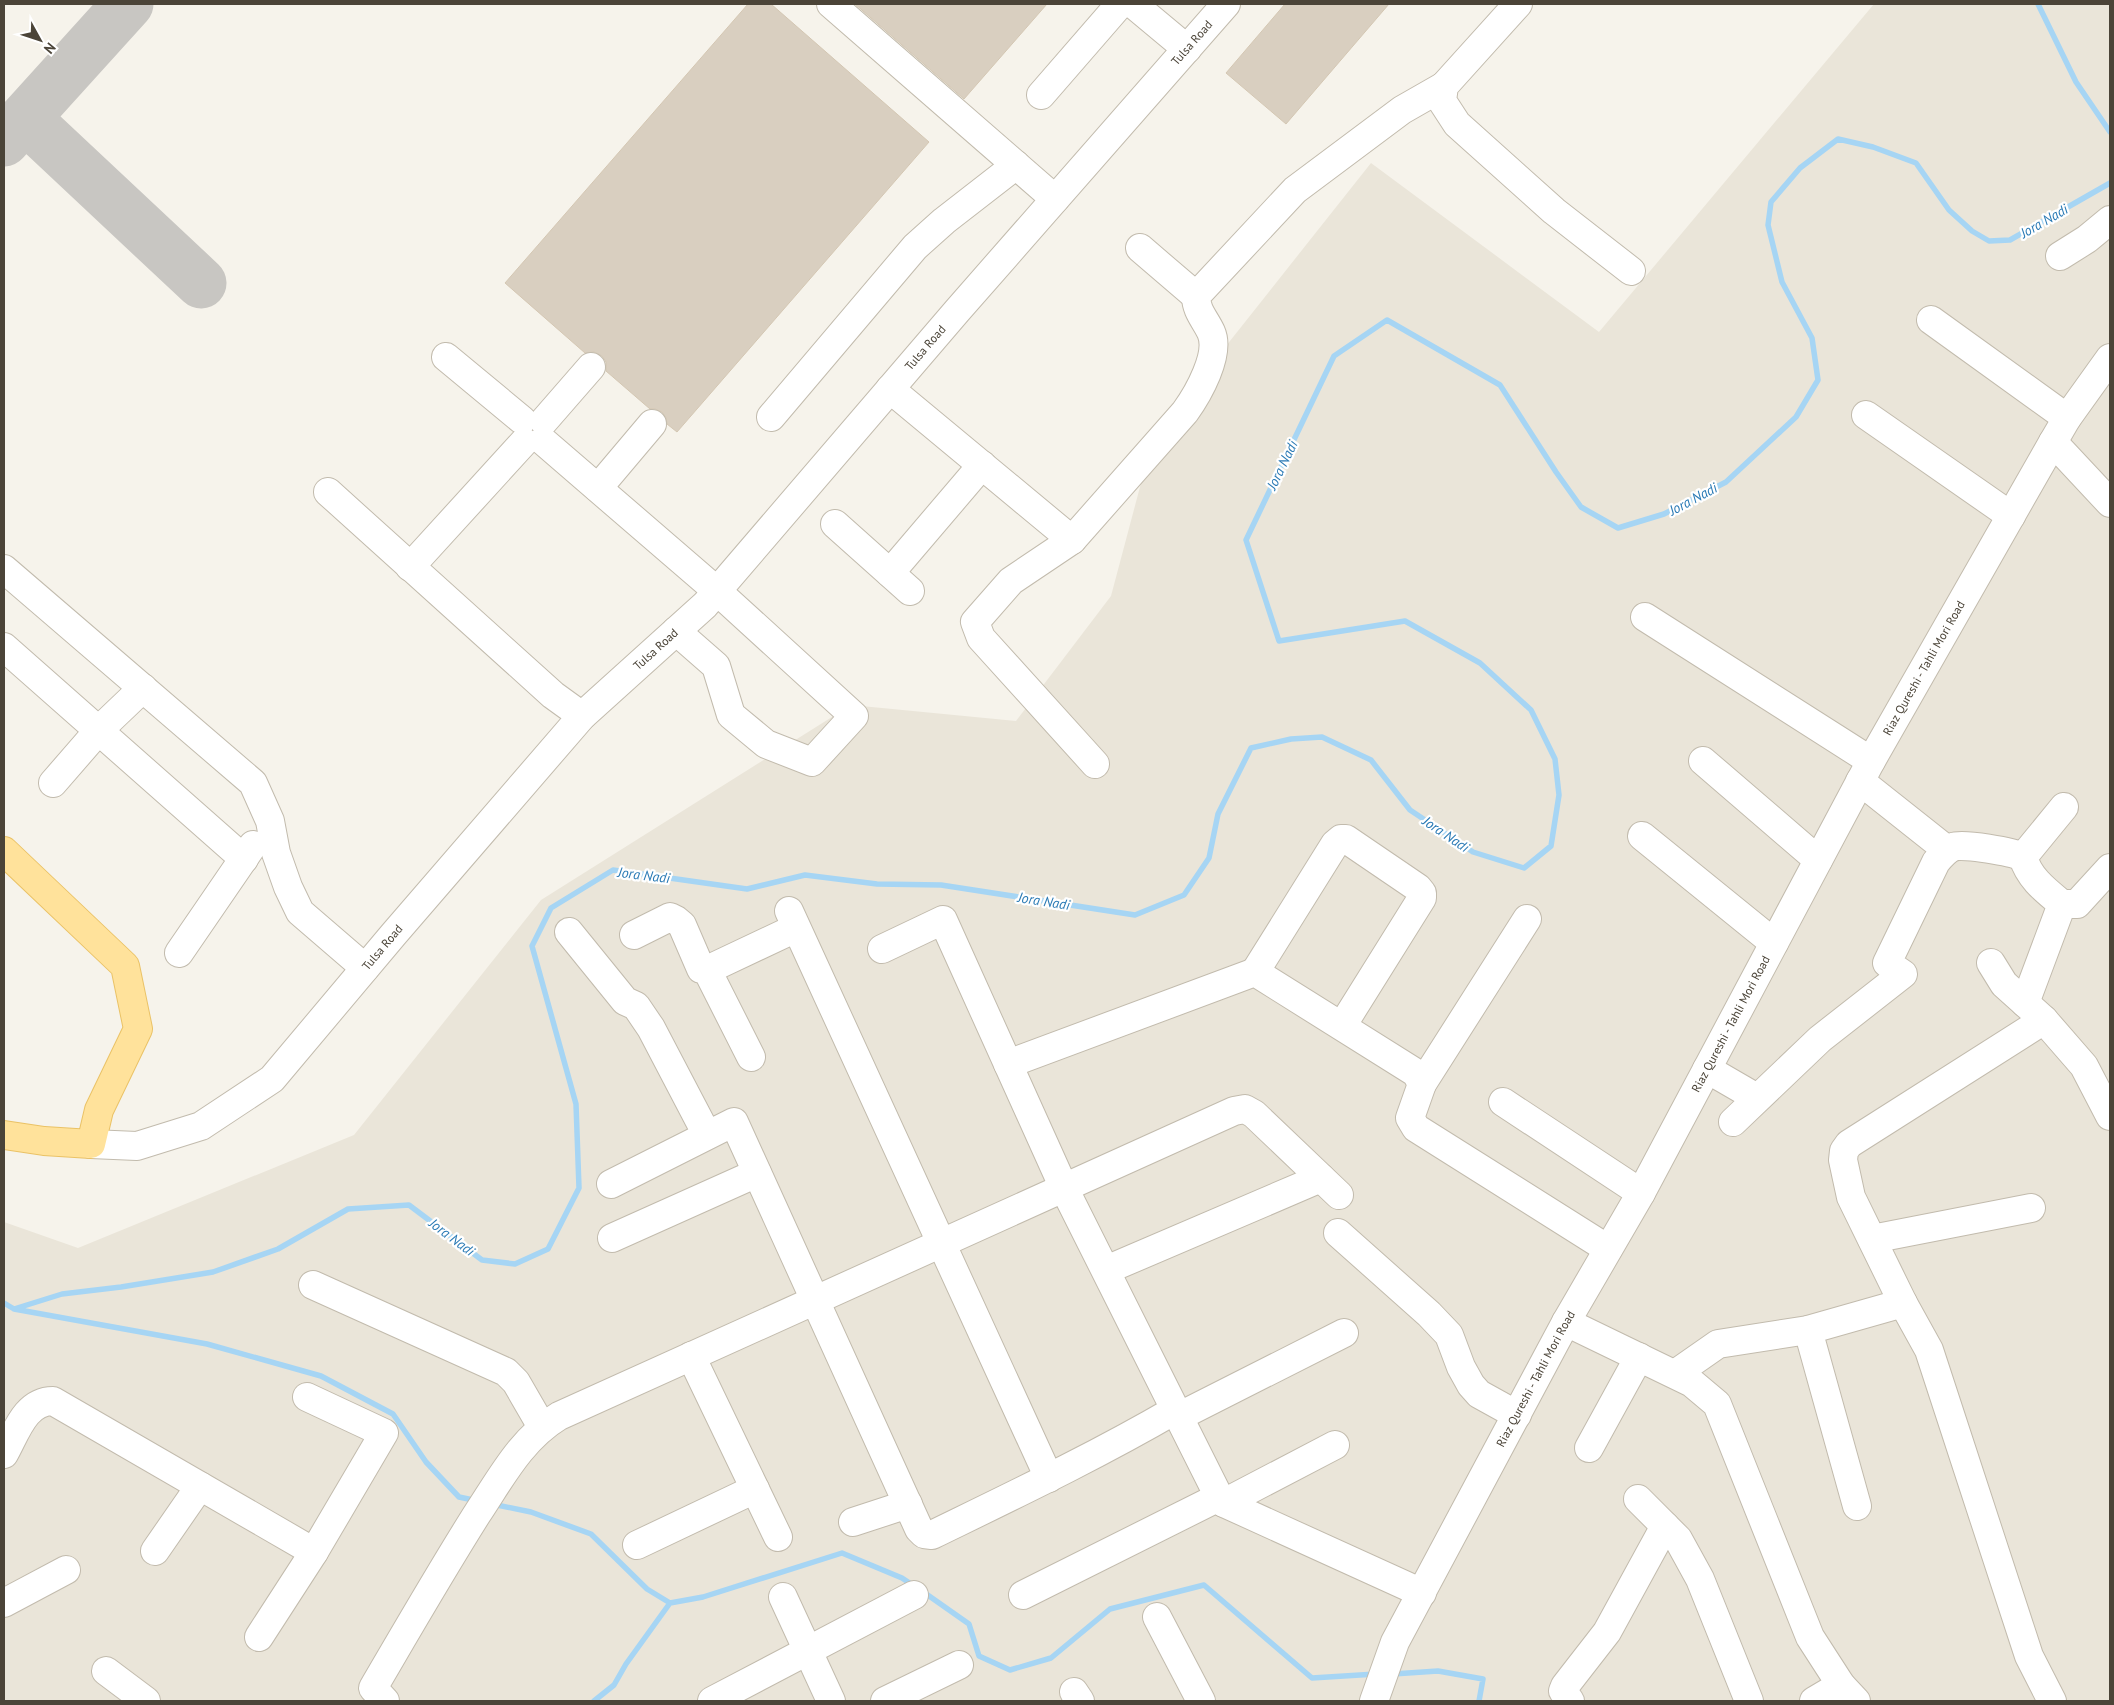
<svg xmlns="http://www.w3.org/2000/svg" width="2114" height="1705" viewBox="0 0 2114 1705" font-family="'PT Sans',sans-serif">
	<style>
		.residential { fill: #eae5d9 }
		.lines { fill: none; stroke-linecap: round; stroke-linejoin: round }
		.stream { stroke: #a6d5f4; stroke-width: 5.5 }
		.taxiway { stroke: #c8c6c2; stroke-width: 51 }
		.building { fill: #d9cfc0; stroke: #d4c7b3 }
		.minor-casing { stroke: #c2bbad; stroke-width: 30 }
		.major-casing { stroke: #eac266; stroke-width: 30 }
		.minor { stroke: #fff; stroke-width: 28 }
		.major { stroke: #ffe29b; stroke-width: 28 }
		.labels { text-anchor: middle; stroke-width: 4.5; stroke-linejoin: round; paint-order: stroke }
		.street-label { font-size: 12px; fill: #4b4438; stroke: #fff }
		.water-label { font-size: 14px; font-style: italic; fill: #2a7ab5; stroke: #fff }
	</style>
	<rect width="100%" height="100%" fill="#f6f3eb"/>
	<path class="residential" d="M1874,4H2110V1701H4V1222L78,1248L354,1135L541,900L851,705L1016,721L1111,596L1153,438L1371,163L1599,332Z"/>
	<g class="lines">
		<path class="stream" d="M2038,4L2076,82L2110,132
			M4,1303L14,1309L207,1344L321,1376L393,1414L426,1462L459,1497L478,1501
			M14,1309L62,1294L121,1287L213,1272L278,1249L348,1209L409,1205L482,1260L515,1264L548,1249L579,1188L576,1104L532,946L551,908L613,870L747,889L805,875L877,884L941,885L1135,915L1184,895L1209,858L1218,814L1251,748L1291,739L1322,737L1371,760L1410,810L1473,852L1524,868L1551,846L1559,795L1555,759L1531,710L1480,663L1405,621L1279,641L1246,540L1334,356L1387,320L1500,385L1556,472L1581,507L1618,528L1664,514L1726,482L1796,417L1818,380L1812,338L1782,282L1768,225L1771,202L1800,168L1838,139L1873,147L1916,163L1949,210L1972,231L1989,241L2010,240L2110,183
			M492,1504L531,1512L591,1534L647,1589L670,1603L703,1597L842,1553L902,1578L914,1586
			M922,1591L969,1624L979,1656L1010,1670L1051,1658L1110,1609L1204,1585L1312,1678L1376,1674
			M1393,1674L1438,1671L1483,1679L1479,1701
			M594,1701L614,1685L626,1664L670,1603"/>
		<path class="taxiway" d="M25,118L201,283
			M4,141L128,4"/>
	</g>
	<path class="building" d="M748,4H771L929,142L677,432L667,424L666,418L662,412L655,409H650L606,371V362L602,356L594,352L585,353L505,283Z
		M855,4H1047L964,99Z
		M1285,4H1389L1286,124L1226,73Z"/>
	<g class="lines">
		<g class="minor-casing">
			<g id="minor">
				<path d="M831,4L1055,199"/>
				<path d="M1133,4L1187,49"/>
				<path d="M1518,4L1444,86L1442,101L1457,124L1554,211L1631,271"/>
				<path d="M1041,95L1120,4"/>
				<path d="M1140,248L1196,296"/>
				<path d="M2060,256L2087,239L2110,220"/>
				<path d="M1931,320L2067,418"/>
				<path d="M446,357L522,420"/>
				<path d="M890,389L1072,540"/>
				<path d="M1866,415L2011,516"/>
				<path d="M771,417L915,247L944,221L1016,165"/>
				<path d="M544,421L591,367"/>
				<path d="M543,441L717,591L854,716L812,762L766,744L731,715L716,666L676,631"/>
				<path d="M2053,442L2110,503"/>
				<path d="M598,488L652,424"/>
				<path d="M328,492L553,695L582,716"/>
				<path d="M835,524L910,591"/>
				<path d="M410,567L524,442"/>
				<path d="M4,569L253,783L270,821L276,853L288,887L300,912L365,968"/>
				<path d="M890,573L982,465"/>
				<path d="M1645,617L1871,761"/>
				<path d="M4,647L244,859"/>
				<path d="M1703,761L1818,860"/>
				<path d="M1095,764L981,638L975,622L1011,581L1072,540L1185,412C1198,394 1221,354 1211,332C1205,319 1196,311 1196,296L1295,190L1402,110L1444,86"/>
				<path d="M1860,781L1947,850"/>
				<path d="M53,783L99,730L143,688"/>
				<path d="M1642,836L1774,943"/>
				<path d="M2023,857C2029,878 2045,890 2062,904L2025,1003"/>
				<path d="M2023,857L2064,807"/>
				<path d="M2062,904H2077L2110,868"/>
				<path d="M789,911L1049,1478"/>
				<path d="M569,932L625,1001L636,1006L651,1028L707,1135"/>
				<path d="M634,935L670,917L676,920L682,925L701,969L707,970L751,1057"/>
				<path d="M882,949L943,920L1063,1186L1219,1497L1224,1503L1422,1593"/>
				<path d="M179,953L253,845"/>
				<path d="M1991,963L2004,984L2044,1020L2084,1066L2110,1116"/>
				<path d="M707,970L796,928"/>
				<path d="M1255,972L1335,844L1341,839H1346L1418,888L1422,893V898L1342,1026"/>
				<path d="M2044,1020L1849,1144L1844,1151L1843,1160L1851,1197L1903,1303L1929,1350L2029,1656L2052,1701"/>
				<path d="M1008,1064L1255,972L1416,1073L1422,1084L1410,1118L1416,1128L1608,1249"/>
				<path d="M1707,1069L1757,1098"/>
				<path d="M1422,1084L1527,919"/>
				<path d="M1503,1102L1641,1193"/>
				<path d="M1733,1122L1820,1039L1903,974L1887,963L1936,862C1941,856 1946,850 1953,847C1963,843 2013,852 2023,857"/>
				<path id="s1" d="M91,1144L137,1146L201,1126L272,1079L393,935L582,716L705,605L957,311L1226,4"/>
				<path d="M611,1184L734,1122L919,1529L924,1534L932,1535C1014,1495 1096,1456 1175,1410"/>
				<path d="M1338,1233L1429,1314L1449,1335L1461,1367L1471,1385L1479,1394L1517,1415"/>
				<path d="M612,1238L757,1173"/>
				<path d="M1872,1239L2031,1208"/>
				<path d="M1106,1270L1321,1178"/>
				<path d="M313,1285L506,1372L516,1382L542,1427"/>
				<path d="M1566,1322L1692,1383L1717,1404L1810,1637L1841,1685L1856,1701"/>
				<path d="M1808,1330L1857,1506"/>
				<path d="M691,1356L778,1537"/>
				<path d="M1675,1374L1718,1344L1808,1330L1903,1303"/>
				<path d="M1178,1417L1344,1333"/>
				<path d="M1589,1448L1639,1357"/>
				<path d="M4,1454C16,1433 25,1401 53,1401L314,1552"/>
				<path d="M1638,1499L1678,1539L1700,1579L1749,1701"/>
				<path d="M1224,1503L1335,1445"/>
				<path d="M853,1522L908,1504"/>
				<path d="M637,1545L755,1489"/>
				<path d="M155,1551L200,1486"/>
				<path d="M1023,1595L1219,1497"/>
				<path d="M783,1597L831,1701"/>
				<path d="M4,1603L66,1570"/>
				<path d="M1157,1617L1201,1701"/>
				<path d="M259,1637L314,1552L384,1433L307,1397"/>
				<path d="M106,1671L146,1701"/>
				<path d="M1074,1692L1080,1701"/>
				<path d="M385,1701L373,1688C407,1630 441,1571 477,1514C501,1478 521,1439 559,1416L1234,1111L1245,1109L1254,1114L1339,1195"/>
				<path d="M712,1701L914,1595"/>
				<path d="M885,1701L959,1665"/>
				<path id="s2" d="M1374,1701L1395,1642L1566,1322L1641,1193L1871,761L2053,442L2067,418L2110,358"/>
				<path d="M1570,1701L1563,1691L1565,1686L1607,1632L1665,1526"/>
				<path d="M1814,1701L1841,1685"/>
			</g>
		</g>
		<g class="major-casing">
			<path id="major" d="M4,851L125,966L138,1029L99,1110L91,1144L44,1141L4,1135"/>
		</g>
		<use href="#minor" class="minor"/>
		<use href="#major" class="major"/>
	</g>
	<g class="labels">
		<g class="street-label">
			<text dy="4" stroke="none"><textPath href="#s1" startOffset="1585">Tulsa Road</textPath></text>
			<text dy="4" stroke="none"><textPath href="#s1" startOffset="1180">Tulsa Road</textPath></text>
			<text dy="4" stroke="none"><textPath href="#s1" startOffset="775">Tulsa Road</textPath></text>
			<text dy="4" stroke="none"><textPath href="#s2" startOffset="1171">Riaz Qureshi - Tahli Mori Road</textPath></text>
			<text dy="4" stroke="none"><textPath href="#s1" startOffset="370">Tulsa Road</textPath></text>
			<text dy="4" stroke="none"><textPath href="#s2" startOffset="766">Riaz Qureshi - Tahli Mori Road</textPath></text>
			<text dy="4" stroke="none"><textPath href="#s2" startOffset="361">Riaz Qureshi - Tahli Mori Road</textPath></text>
		</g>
		<g class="water-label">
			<text transform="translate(2044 221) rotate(-30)" y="5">Jora Nadi</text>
			<text transform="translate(1282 465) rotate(-64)" y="5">Jora Nadi</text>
			<text transform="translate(1693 499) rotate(-28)" y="5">Jora Nadi</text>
			<text transform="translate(1446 834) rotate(34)" y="5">Jora Nadi</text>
			<text transform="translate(644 875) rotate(7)" y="5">Jora Nadi</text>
			<text transform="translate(1044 901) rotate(9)" y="5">Jora Nadi</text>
			<text transform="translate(452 1237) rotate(37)" y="5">Jora Nadi</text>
		</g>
	</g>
	<rect width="2114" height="1705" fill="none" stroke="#4b4438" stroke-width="10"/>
	<g transform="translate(40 40) rotate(130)" stroke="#ffffff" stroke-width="4" paint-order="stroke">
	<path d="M0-4L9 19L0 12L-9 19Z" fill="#4b4438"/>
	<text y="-8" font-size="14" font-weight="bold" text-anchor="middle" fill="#4b4438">N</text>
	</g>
</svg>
